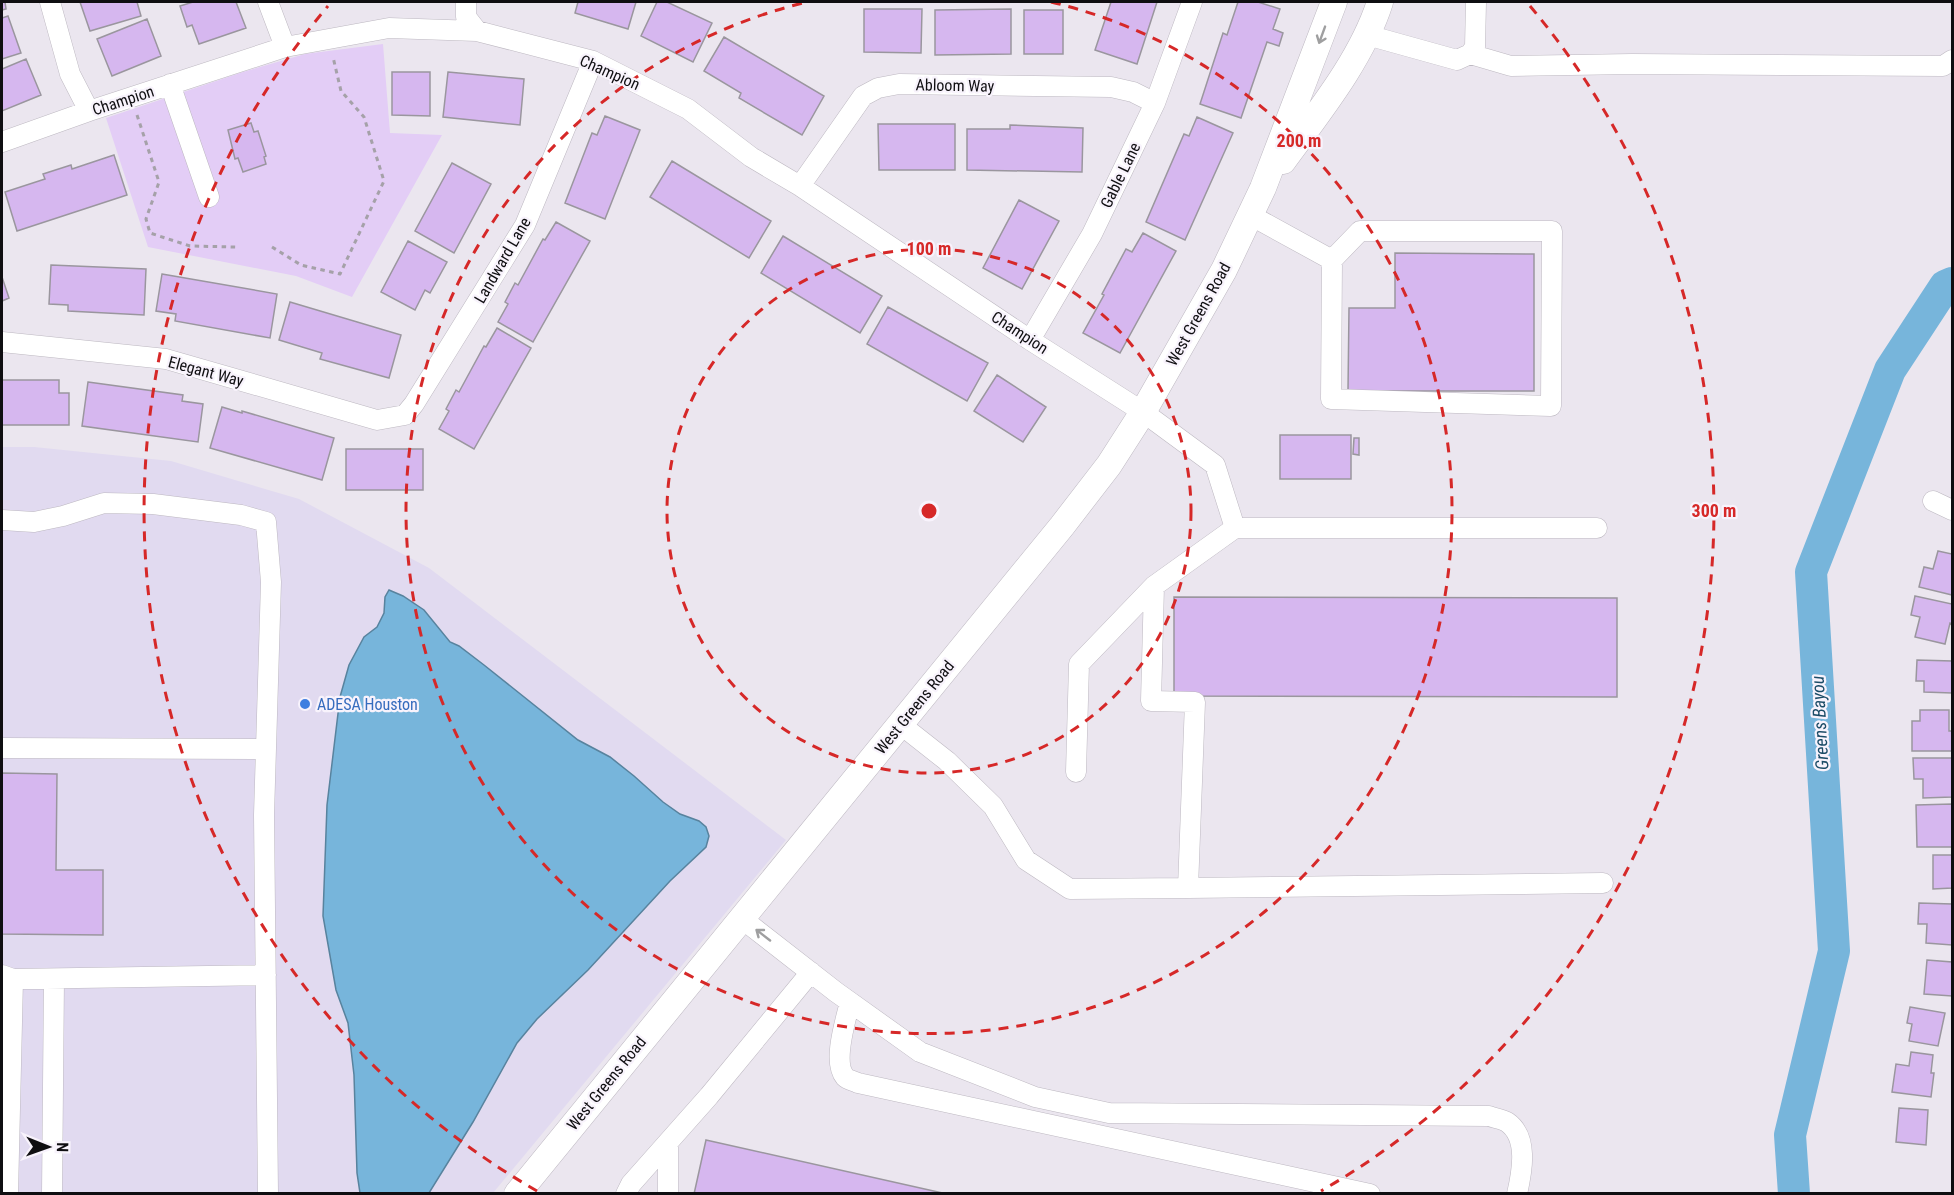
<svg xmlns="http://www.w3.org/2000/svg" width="1954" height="1195" viewBox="0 0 1954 1195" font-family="'Roboto Condensed',sans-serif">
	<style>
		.commercial { fill: #e1daf0 }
		.green { fill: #e3cdf6 }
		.water { fill: #77b5db; stroke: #58839e; stroke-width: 1.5 }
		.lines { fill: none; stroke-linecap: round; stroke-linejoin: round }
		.river { stroke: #77b5db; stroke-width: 32 }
		.building { fill: #d6b7ef; stroke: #9a969e; stroke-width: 1.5 }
		.minor-casing { stroke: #bdb8c1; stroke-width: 21 }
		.major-casing { stroke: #bdb8c1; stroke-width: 27 }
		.path { stroke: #a5a1a8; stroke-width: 3; stroke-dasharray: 4.5 4.5; stroke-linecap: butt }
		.minor { stroke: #fff; stroke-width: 20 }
		.major { stroke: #fff; stroke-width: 26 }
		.oneway { stroke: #9f9fa0 }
		.ring { fill: none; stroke: #d62828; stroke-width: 3; stroke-dasharray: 10 8 }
		.shop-dot { fill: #3f7fe0; stroke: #f8f3fc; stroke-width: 2 }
		.labels { text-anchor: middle; stroke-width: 4.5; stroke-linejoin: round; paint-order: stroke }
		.street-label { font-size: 16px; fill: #0f0e11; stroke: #f8f3fc }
		.shop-label { font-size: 16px; fill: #366cbe; stroke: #f8f3fc; text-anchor: start }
		.water-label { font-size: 18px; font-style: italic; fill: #1b4c67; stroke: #f8f3fc }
		.centre { fill: #d62828; stroke: #f8f3fc; stroke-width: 3 }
		.ring-label { font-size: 18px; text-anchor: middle; font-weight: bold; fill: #d62828; stroke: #f8f3fc; stroke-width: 4.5; stroke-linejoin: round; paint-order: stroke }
	</style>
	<rect width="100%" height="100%" fill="#ebe6ef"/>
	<path class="commercial" d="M2,447H34L171,461L299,499L429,568L786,840L493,1193L2,1194Z"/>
	<path class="green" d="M383,44L390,133L442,135L352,297L296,276L148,247L106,118L243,72L305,54Z"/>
	<path class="water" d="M389,590L403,596L424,610L450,642L459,646L484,665L578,740L610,757L634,776L663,802L680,814L699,821L706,827L709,836L706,847L670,881L588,970L537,1019L517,1043L473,1122L429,1193H360L357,1173L354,1075L348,1023L336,990L323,916L327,805L340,697L349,665L364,637L377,627L384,613L385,597Z"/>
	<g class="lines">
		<path class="river" d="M1794,1194L1790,1135L1834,951L1811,572L1890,370L1945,286L1952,283"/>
	</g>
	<path class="building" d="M2,2H5L6,9L2,10Z
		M80,2H137L141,16L90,31Z
		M193,2H236L246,28L199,44L192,25L187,27L180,6Z
		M578,2H636L628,29L575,13Z
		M657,2H667L712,23L693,62L641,36Z
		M1111,2H1157L1137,64L1095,50Z
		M1238,2H1258L1280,9L1273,29L1283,33L1279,46L1267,42L1241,118L1200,104L1223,33L1227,35Z
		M864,9H922L921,53L864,52Z
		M1011,9V54L935,55V10Z
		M1024,10H1063V54H1024Z
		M8,16L21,53L2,59V18Z
		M147,19L161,56L112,76L97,39Z
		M724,37L824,96L802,135L739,98L741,93L704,71Z
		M26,59L41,95L2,111V69Z
		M392,72H430V116L392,115Z
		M448,72L524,79L520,125L443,117Z
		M605,116L640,130L605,219L565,203L592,133L597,135Z
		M1197,117L1233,133L1185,240L1146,222L1184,134L1189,136Z
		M251,123L254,132L258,131L266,156L264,157L266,164L243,172L238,158L235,159L228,130Z
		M878,124H955V170H879Z
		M1010,125L1083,128L1082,172L967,170V129H1010Z
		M114,155L127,195L17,231L5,192L45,179L43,174L71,165L72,169Z
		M672,161L771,221L749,258L650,197Z
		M452,163L491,184L454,253L415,231Z
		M1019,200L1059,221L1022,289L983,268Z
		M556,222L590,241L533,342L498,322L508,304L505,302L515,283L518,285L543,239L545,240Z
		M1143,233L1176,251L1120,353L1083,333L1104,295L1102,294L1126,249L1132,252Z
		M783,236L882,296L860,333L761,273Z
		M408,241L447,262L430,293L425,290L415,310L381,292Z
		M1395,253L1534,254V391H1348L1349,308H1395Z
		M51,265L146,269L144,315L68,311V305L49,304Z
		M162,274L277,294L270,338L175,321L176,314L156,311Z
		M2,277L9,298L2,301Z
		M290,302L401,335L389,378L320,359L322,353L279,340Z
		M888,307L988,363L967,401L867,344Z
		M497,328L531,348L474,449L439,429L449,411L446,409L456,390L459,392L484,346L486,347Z
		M997,375L1046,407L1023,442L974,411Z
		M2,380H59V393H69V425H2Z
		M88,382L183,395L182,401L203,404L198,442L82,426Z
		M222,407L242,413V411L334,438L322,480L210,448Z
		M1280,435H1351V479H1280Z
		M1354,438H1359V455L1353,454Z
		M346,449H423V490H346Z
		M1938,551L1952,554V595L1919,587L1924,567L1933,569Z
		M1915,596L1952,604V624L1950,623L1945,644L1915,637L1920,617L1911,615Z
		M1174,597L1617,598V697L1174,696Z
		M1917,660L1952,661V693L1924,692V681H1916Z
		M1920,710H1949V731H1952V751H1912V721H1920Z
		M1913,758H1952V797L1923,798V779H1914Z
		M2,773L57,774L56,870H103V935L2,934Z
		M1952,804V847H1917L1916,805Z
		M1933,855H1952V888L1933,889Z
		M1919,903L1952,904V945L1926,943L1927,924H1918Z
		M1927,960L1952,962V996L1924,994Z
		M1910,1007L1945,1013L1938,1046L1909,1041L1912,1024L1907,1023Z
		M1911,1052L1933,1055L1931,1073H1934L1931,1097L1892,1092L1896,1064L1909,1066Z
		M1899,1108L1928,1110L1926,1145L1896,1142Z
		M706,1140L947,1194H694Z"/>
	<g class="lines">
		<g class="minor-casing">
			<path id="minor" d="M50,2L70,74L89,111
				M268,2L285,47
				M466,2V17L477,31
				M1367,35L1457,60L1470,54L1475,47L1476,2
				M1470,54L1511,66L1632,64L1943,66L1952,60
				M170,84L209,197
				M2,142L89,111L285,47L389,28L477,31L593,61L688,109L751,157L800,186L1030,340L1143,412L1215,465L1235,528
				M800,186L863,96L878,88L899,84L1111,87L1133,92L1155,103
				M1250,215L1332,260L1331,399L1551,406L1552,231H1360L1332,260
				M1030,340L1092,234L1155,103L1192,2
				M2,342L166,359L377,420L405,415L414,404L525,225L593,61
				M1933,501L1952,510
				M2,520L34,522L63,516L104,503L153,504L241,515L266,522L271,582L264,815L268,1194
				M900,724L947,761L993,806L1026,860L1070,889L1188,888L1195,702L1151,701L1154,586
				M2,748L266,749
				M1076,772L1079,664L1154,586L1235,528H1597
				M1188,888L1603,883
				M741,918L836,992L920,1052L1035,1097L1109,1113L1489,1116C1494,1118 1502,1119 1507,1122C1529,1137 1522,1172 1517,1194
				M2,975L13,979L8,1194
				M13,979L266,975
				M850,1002C846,1019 832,1062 845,1077C848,1080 854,1081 858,1083L1370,1194
				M668,1143V1194
				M52,1194L54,979
				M626,1194L631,1184L709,1096L811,972"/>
		</g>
		<g class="major-casing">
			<path id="major" d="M1283,161C1318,113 1362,59 1380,2
				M517,1194L1062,526L1109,465L1143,412L1224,270L1263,188L1334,2"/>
		</g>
		<path class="path" d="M137,115L159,182L146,219L150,233L190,246L236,247
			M272,247L301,265L340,274L384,181L364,117L341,91L333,57"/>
		<use href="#minor" class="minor"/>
		<use href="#major" class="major"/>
	</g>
	<defs><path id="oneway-shaft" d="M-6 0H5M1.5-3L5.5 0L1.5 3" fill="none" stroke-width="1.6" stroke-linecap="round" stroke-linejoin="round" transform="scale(1.5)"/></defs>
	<g class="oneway">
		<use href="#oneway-shaft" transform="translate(1322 35) rotate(110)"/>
		<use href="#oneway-shaft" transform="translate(763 935) rotate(-142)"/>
	</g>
	<g class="ring">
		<circle cx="929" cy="511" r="262"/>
		<path d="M1051 2A523 523 0 1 1 807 2"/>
		<path d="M537 1191A785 785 0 0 1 328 6M1530 6A785 785 0 0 1 1321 1191"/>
	</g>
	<circle class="shop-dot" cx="305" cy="704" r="6"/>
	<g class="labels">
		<g class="street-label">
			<text transform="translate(610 72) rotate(24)" y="6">Champion</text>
			<text transform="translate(955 85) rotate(1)" y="6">Abloom Way</text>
			<text transform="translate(123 100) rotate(-18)" y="6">Champion</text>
			<text transform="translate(1120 175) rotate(-64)" y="6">Gable Lane</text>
			<text transform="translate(502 260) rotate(-60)" y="6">Landward Lane</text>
			<text transform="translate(1198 314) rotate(-61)" y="6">West Greens Road</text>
			<text transform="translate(1020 332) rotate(33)" y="6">Champion</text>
			<text transform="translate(206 371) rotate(15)" y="6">Elegant Way</text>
			<text transform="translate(914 707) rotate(-51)" y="6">West Greens Road</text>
			<text transform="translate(606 1083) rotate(-51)" y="6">West Greens Road</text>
		</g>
		<g class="shop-label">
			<text x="317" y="710">ADESA Houston</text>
		</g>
		<g class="water-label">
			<text transform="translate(1820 723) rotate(-93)" y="6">Greens Bayou</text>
		</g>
	</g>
	<circle cx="929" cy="511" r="9" class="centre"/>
	<g class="ring-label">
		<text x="1299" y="147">200 m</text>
		<text x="929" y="255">100 m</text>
		<text x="1714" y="517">300 m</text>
	</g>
	<rect width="1954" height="1195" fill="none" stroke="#0f0e11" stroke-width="6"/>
	<g transform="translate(48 1147) rotate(91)" stroke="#f8f3fc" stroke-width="4.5" paint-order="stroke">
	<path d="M0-4.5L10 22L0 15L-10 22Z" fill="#0f0e11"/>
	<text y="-9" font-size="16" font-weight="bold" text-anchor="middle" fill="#0f0e11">N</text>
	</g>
</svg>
